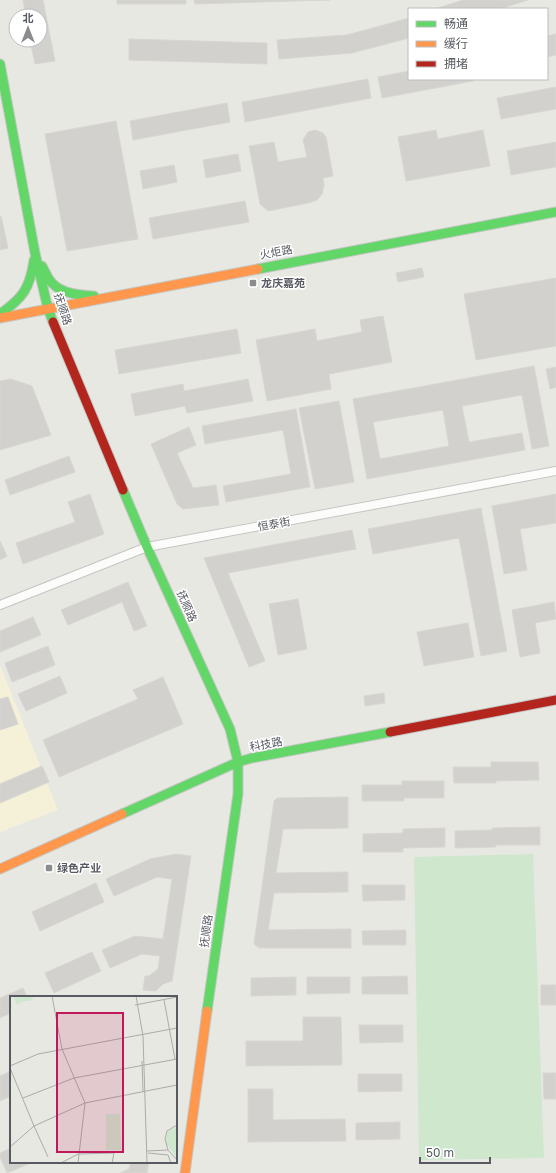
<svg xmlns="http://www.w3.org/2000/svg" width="556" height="1173" viewBox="0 0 556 1173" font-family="'Golos Text','Noto Sans SC',sans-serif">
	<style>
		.commercial { fill: #f5f0d8 }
		.green { fill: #cee7cd }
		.building { fill: #d2d1cd; stroke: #d8d6d1; fill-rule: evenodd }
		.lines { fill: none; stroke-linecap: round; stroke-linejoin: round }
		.street-casing { stroke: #c5c6c4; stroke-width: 10 }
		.fast-casing { stroke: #c5c7c5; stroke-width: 11 }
		.slow-casing { stroke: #c5c7c5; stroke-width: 11 }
		.jam-casing { stroke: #c5c7c5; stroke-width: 11 }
		.street { stroke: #fcfcfb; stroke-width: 8 }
		.fast { stroke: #63d668; stroke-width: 9 }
		.slow { stroke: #ff974d; stroke-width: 9 }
		.jam { stroke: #b3261e; stroke-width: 9 }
		.poi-dot { fill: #8a8c8e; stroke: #fff; stroke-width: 1.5 }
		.labels { text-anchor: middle; stroke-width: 3; stroke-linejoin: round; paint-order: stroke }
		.street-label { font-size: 11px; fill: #575b61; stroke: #fff }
		.poi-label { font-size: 11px; font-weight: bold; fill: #575b61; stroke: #fff; text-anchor: start }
		.inset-road { fill: none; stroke: #aaacaa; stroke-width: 1 }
		.view { fill: #c2185b; fill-opacity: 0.15; stroke: #c2185b; stroke-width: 2 }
		.inset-edge { fill: none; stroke: #575b61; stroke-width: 2 }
	</style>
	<rect width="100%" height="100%" fill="#e8e8e2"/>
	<path class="commercial" d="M0,665L58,810L0,832Z"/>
	<path class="green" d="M533,854L544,1158L419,1160L414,857Z"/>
	<path class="building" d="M23,0H43L55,61L35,64L30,40H40V16H26Z
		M117,0H186V4H117Z
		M194,0H330L195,4Z
		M463,0H528L500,9H435Z
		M409,18V38L352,53L279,59L277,40L347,35Z
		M556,34V55L547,57V36Z
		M129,39L267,43V64L129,60Z
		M409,71V79H473V81L382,98L378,77Z
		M368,79L371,98L245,122L242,102Z
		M556,87V109L501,119L497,98Z
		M227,103L230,122L133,140L130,121Z
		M116,121L138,239L67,251L45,134Z
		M315,130L323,133L326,137L333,176L323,178L324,186L322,194L317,200L308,203L268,211L260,204L249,146L274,142L278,162L307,157L303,140L308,132Z
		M436,130L438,139L483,130L490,166L406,181L398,137Z
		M556,142V167L511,175L507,151Z
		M238,154L241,171L206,178L203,160Z
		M174,165L177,182L143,189L140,171Z
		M245,201L249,222L153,239L149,218Z
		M0,216H1L8,248L0,250Z
		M422,268L424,277L398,282L396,273Z
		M556,278V346L476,360L464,294Z
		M383,316L392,362L329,374L331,389L267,401L256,340L315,329L317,341L362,332L360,320Z
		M237,329L241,353L119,374L115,350Z
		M534,366L549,446L532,449L522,395L462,406L469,442L522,433L525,450L367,479L353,399ZM443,410L449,446L380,459L373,422Z
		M556,367V387L550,389L546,369Z
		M11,379L32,386L51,435L0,450V381Z
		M248,379L253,401L187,413L185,406L135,416L131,394L183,384L184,391Z
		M339,401L354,482L315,489L299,408Z
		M296,409L310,487L226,502L223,486L291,474L283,430L205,444L202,426Z
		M189,427L196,445L177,453L193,488L216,485L219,505L183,509L177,504L151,444Z
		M69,456L75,472L10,495L5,480Z
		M90,494L104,534L23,564L16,543L75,522L68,502Z
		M556,494V523L520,529L527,570L504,574L492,506Z
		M481,508L507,651L481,656L459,538L373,554L368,529Z
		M352,530L356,549L228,573L265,661L249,667L204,558Z
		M0,541L7,556L0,560Z
		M128,582L147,626L134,631L122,602L68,625L61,610Z
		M298,599L307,649L278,655L269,604Z
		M554,602L556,619L535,623L540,653L520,657L512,610Z
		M33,617L41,635L0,652V631Z
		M468,623L474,657L424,666L417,632Z
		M48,646L55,665L12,682L5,663Z
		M60,676L67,693L26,711L18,694Z
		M163,677L183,724L59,777L43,740L138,699L133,690Z
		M384,693L385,703L365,706L364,696Z
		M8,697L18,724L0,730V699Z
		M491,762H538L539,780L496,781V783H454L453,767H491Z
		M42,766L49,782L0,803V784Z
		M402,781H444V798H404V801H362V785H402Z
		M348,797V828L283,829L276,873L348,872V892L274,893L268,930L351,929V948H259L254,944L274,801L277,798Z
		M540,827V845H496V847L455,848V831L492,830V828Z
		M445,828V847L403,848V852H363V834L403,833V829Z
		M176,854L191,856L172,981L163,984L156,991L143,990L145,976H149L158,969L160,956L142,954L110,968L102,950L135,936L163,939L172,879L157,877L114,896L106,879L150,859Z
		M96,883L104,902L40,931L32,912Z
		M362,885H405V900L363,901Z
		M406,930V945H363L362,931Z
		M92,952L101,971L54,993L45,973Z
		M407,976L408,994H362V977Z
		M296,977V995L251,996V978Z
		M307,977H350V993L307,994Z
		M541,985H556V1005H541Z
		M23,988L27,997H11V1013L0,1018V998Z
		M303,1017H341L342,1065L246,1066V1041H303Z
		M359,1025H403V1042L360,1043Z
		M9,1072L11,1076V1096L0,1101V1076Z
		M543,1073H556V1099H544Z
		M358,1074H402V1091L358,1092Z
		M248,1089H273V1120L345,1119L346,1141L248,1142Z
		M400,1122V1139L356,1140V1123Z
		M11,1148V1162H33L7,1173L0,1157V1153Z
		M131,1162H149L147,1173H120L129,1169Z"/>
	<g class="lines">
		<g class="street-casing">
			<path id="street" d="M0,605L147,547L556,471"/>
		</g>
		<g class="fast-casing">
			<path id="fast" d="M0,64L35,253L48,309L53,322
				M42,266C45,271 47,278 52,283C62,294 80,295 94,296
				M258,269L556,212
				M0,314C23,298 30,288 34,260
				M123,490L147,547L230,729L238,762V794L207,1011
				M122,814L238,762L252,758L390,732"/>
		</g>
		<g class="slow-casing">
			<path id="slow" d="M0,318L258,269
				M0,869L122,814
				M185,1173L207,1011"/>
		</g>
		<g class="jam-casing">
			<path id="jam" d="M53,322L123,490
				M390,732L556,700"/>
		</g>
		<use href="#street" class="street"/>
		<use href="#fast" class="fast"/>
		<use href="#slow" class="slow"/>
		<use href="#jam" class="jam"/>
	</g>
	<g class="poi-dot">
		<rect x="249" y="279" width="8" height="8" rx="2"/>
		<rect x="45" y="864" width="8" height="8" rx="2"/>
	</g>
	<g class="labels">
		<g class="street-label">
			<text transform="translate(276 252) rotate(-11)" y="4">火炬路</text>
			<text transform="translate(63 309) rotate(72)" y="4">抚顺路</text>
			<text transform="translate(274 524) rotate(-11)" y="4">恒泰街</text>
			<text transform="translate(187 606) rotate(66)" y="4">抚顺路</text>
			<text transform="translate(266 744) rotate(-11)" y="4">科技路</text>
			<text transform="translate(206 931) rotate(-82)" y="4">抚顺路</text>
		</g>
		<g class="poi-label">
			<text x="261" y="287">龙庆嘉苑</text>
			<text x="57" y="872">绿色产业</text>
		</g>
	</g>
	<g transform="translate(10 996)">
		<rect width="167" height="167" fill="#e8e8e2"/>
		<path d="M3,0H25L20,5H13L7,9ZM96,118H110L111,154H96ZM167,131V162L155,146L158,135Z" fill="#cee7cd"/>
		<path class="inset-road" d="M42,0L52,53L75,107L68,167M126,0L133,40L137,167M154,4L165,63M125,9L167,1M132,65L133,96M0,70L28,58L167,32M0,72L24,130M13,102L64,82L167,63M167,129L157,135L155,143L158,154L167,164M24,130L38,161M0,151L24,130L75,107L167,89M137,155L158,154M138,157L158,159L161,167M51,167L68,158L104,157L102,167"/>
		<path class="view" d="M47,17H113V156H47Z"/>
		<rect width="167" height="167" class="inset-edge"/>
	</g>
	<rect x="408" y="8" width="140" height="72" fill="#ffffff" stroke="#bcbdc0"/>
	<rect x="416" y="21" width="20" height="6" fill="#63d668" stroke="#bcbdc0"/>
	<text x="444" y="28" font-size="12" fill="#575b61">畅通</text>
	<rect x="416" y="41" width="20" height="6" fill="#ff974d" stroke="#bcbdc0"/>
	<text x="444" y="48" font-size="12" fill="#575b61">缓行</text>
	<rect x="416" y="61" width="20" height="6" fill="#b3261e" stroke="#bcbdc0"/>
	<text x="444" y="68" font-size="12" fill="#575b61">拥堵</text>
	<g transform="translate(28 28)"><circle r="19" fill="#ffffff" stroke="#bcbdc0"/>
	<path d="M0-3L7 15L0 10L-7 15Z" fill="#8a8c8e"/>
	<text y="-6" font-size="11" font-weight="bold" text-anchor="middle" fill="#575b61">北</text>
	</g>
	<path d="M420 1157v6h70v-6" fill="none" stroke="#575b61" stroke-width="2"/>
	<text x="426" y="1157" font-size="12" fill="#575b61" stroke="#ffffff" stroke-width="3" paint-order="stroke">50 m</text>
</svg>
